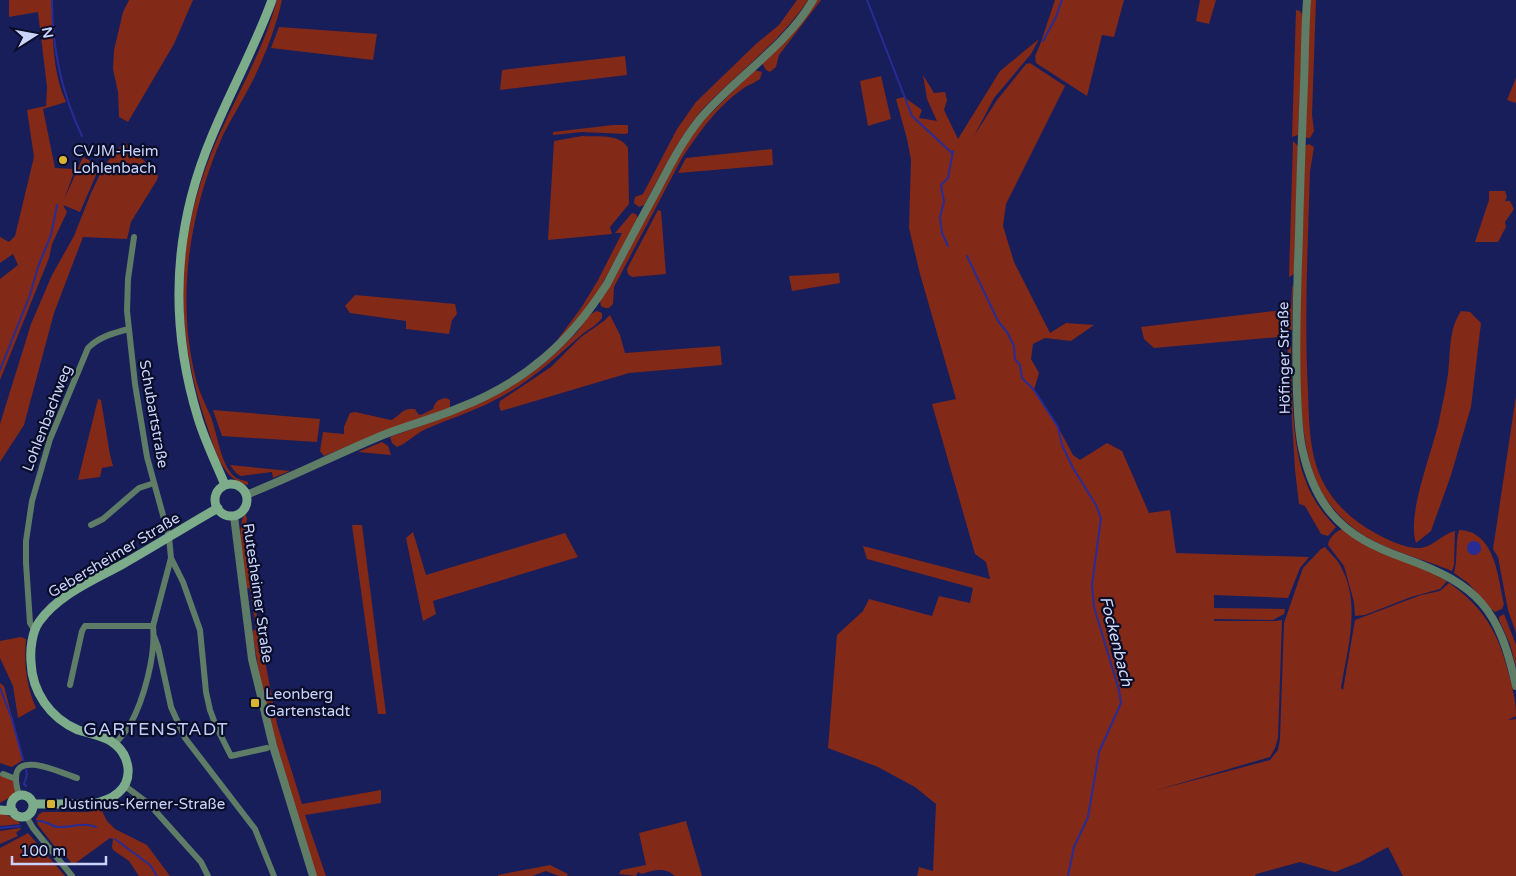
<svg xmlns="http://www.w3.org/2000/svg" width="1516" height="876" viewBox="0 0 1516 876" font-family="'Varela Round',sans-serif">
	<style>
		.green { fill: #822918 }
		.water { fill: #282c95 }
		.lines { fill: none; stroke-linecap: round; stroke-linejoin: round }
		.stream { stroke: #282c95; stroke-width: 2 }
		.minor { stroke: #5e7c66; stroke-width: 6 }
		.tertiary { stroke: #5e7c66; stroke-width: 8 }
		.secondary { stroke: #7cac89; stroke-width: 9 }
		.poi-dot { fill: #d7b434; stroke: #090d27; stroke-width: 2 }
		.labels { text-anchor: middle; stroke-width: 4.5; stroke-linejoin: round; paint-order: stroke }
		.poi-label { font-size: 15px; fill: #cad4fa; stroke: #090d27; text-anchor: start }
		.street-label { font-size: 15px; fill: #cad4fa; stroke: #090d27 }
		.water-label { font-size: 16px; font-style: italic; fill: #cfd7f3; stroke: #090d27 }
		.quarter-label { font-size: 18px; letter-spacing: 1px; fill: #c0cdf9; stroke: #090d27 }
	</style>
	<rect width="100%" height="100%" fill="#181e5a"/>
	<path class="green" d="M9,0H53C52,33 52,71 66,102L43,109L55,168L75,169L64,200L83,157L100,166L80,212L63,205L67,212L52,244L49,258L0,380V279L18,265L13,254L0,263V237L9,242L15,236L34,157L27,110L46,106L47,87L38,12L9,17Z
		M129,0H193L174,44L128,122L119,117L118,92L113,69L114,50L123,12Z
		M277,0H282C276,27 265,56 252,82C243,100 232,117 223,135C190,210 176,295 195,375C198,390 205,403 211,417C217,433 221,466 235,477C238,480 244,480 248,482V485C222,481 214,447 207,426C172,325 175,233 219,135C239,91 264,48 277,0Z
		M797,0H808C779,44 737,72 702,110C678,138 662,173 644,205L639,207L634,203L635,197L643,194L677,129L696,102L757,43L779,25Z
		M816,0H821L779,55L776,67L770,72L766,70L763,65V62Z
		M1055,0H1124L1114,37L1102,35L1087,96L1036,63L1035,56L1040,45Z
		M1200,0H1216L1209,24L1196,21Z
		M1310,0H1316L1312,115L1314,131L1310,138H1307L1305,136Z
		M1296,10L1300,11L1303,16L1298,135L1292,137Z
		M279,27L377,34L373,60L271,48Z
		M1039,39L1031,54L994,98L974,136L997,100L1026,64L1030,63L1065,86L1006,204L1003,226L1014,262L1050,333L1066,323L1094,325L1071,341L1045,338L1033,344L1031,359L1039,373L1034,390L1058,427L1073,455L1080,460L1107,443L1122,451L1149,513L1170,510L1176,553L1309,557L1300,568L1288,598L1214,595V608L1285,609L1284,614L1273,620L1214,619V621H1276L1282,620L1278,738L1275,748L1270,757L1157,790L1270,760L1278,750L1280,739L1284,623L1303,568L1321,549L1325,547C1331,554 1339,561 1342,569C1361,606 1347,650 1341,688L1343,690L1355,620L1421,595L1440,591L1449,583C1484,607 1499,634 1509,675C1513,689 1516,702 1516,716L1508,720L1516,719V876H1403L1388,847L1360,862L1335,872L1300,862L1256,874L1255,876H917L919,867L933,871L936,804L915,787L878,767L828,748L837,635L863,611L869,599L932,616L939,596L970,603L973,588L867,559L863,546L990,579L986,562L975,554L932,404L956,399L920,274L909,228L911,160L907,139L896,99L904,97L922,110L919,118L937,121L927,99L923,75L934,93L945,92L947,100L944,110L958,139L1000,71Z
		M625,56L627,75L500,90L502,70Z
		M754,70L762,72L760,79C756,82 751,84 747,86C719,104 700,131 682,158L614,287L613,304L609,308H605L601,306L600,301L681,152L700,124Z
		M881,76L891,119L868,126L860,81Z
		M1516,78V103L1507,100Z
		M613,125H628V133L626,134L582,132L553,135V132Z
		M582,136C597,137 620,133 628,148L629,204L610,227L612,234L548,240L554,141Z
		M1293,141L1298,146L1294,274L1289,277Z
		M124,142L156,172L158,176L157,180L131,222L127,239L83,237L54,313L24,425L0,462V424L31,324L52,275L74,236L91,193L104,166Z
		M1309,144L1314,147L1310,171C1308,244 1304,317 1308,391C1309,420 1309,453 1322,480C1333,503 1353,521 1375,533C1388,540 1406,549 1421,548C1434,546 1442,534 1455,531L1454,565L1452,571C1417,556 1375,549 1346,522C1333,510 1320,493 1314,476C1298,428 1299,374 1300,325C1300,265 1303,206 1305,146Z
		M772,149L773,165L678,173L686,158Z
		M1489,191H1505L1507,197L1505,201H1510L1514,209L1505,222L1506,227L1498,242H1475L1489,200Z
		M658,210L661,211L666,274L632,277L628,274L627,269Z
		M632,213L636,214L638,218L600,288L589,305L561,338L558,339L581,308L597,282L622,233H615Z
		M839,273L840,283L792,291L789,276Z
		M1292,285L1293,287L1292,329L1287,335L1279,337L1154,348L1144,339L1141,327L1291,309Z
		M355,295L455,304L457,314L452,320L449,334L406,329V321L350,313L345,306Z
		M597,311L602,313V318C597,326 586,330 579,337C552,361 526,385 493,401C472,412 448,419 426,429C416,433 408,443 397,447L392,443L390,437C441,418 487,404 531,373C548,361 562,347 577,332C583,325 588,313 597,311Z
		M1461,311L1470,312L1481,323L1471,407L1451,475L1431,531L1416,543C1406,513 1434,449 1440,416C1443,402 1446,388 1448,374C1451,351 1448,331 1461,311Z
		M610,315L620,335L625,353L720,346L722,365L629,373L501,411L499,406L500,401L551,367L581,337L604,321Z
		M1287,340L1291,342C1292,382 1291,443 1305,479C1311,497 1322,513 1336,527L1328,536L1321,534L1305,506L1299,504L1295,470Z
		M1516,396V633L1508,610L1498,557L1493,549Z
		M446,398L450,400V408L384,431L324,456L320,451L323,432L344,434V427L350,413L355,412L391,420C402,415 400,408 415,409L418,414L421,415L433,409C435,402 438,399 446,398Z
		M98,399L101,400L110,455L113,466L102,468L100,477L78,480Z
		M213,410L320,419L317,442L222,436Z
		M382,442L388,446L391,455L358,452Z
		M230,465L290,471L273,478L272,472L241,476L236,473Z
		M245,514L247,518L246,528L250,576L263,650L277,724L302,804L381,790V803L305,815L326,876H316L282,766L262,690L253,637V631L256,629L250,588L246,589C244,572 235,528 245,514Z
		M352,525H362L386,714H378Z
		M1342,529C1374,555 1412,561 1447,581L1440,589L1411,597L1365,615L1355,616L1354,602L1344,566L1328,545C1329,538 1335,532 1342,529Z
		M1459,530C1495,531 1498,577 1504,604L1502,609L1495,612L1491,609L1468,583L1454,573C1458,559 1455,544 1459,530Z
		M413,532L426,575L565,533L578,557L433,601L436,614L423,621L406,538Z
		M1504,614L1516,645V667L1510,644L1499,620V617Z
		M21,637L26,639C24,663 26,685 36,708L18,718L13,686L0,658V641Z
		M0,683L4,686L23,760L12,767L0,763Z
		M0,774L16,779L19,796L7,799L0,803Z
		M101,809L107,821L115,829L147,845L170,876H139L129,861L113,850L112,847L113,839L110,838L73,865L58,846L55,847L38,825L36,819L39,814L43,812H88Z
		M0,814H5L19,822L20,824L0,826Z
		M686,821L702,876H675C665,867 653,870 642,874L638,872L636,876L619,874L621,870L646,865L639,833Z
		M20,828L21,829L16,833L18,836L0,844V831Z
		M28,833L65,876H0V848Z
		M550,865L568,874L567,876H559L546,871L532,876H498V875Z"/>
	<path class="water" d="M1467 548a7 7 0 1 1 14 0a7 7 0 1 1-14 0Z"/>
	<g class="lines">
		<path class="stream" d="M52,0C52,49 61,92 82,136
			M867,0L912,116L953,154
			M1043,41L1056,17L1062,0
			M948,246L942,233L940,217L944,202L941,185L948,178L953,151
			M967,256L998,321L1007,332L1014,346L1015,359L1020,365L1022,378L1034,390L1058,427L1062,445L1073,468L1096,505L1101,518L1092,585L1094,607L1119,690L1121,703L1099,752L1088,817L1074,847L1068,876
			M0,370L30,295L38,267L51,235L57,205
			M0,688L12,719L23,760
			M26,770L27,775L24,784L26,786
			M38,821C47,820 52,828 61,827C74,827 83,822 96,827
			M0,828L20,826
			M115,839L150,865L157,876"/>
		<path class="minor" d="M134,237L128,279L127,311L135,384L147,457L169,537L171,558L183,582L200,630L206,692L210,710L216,726L231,756L267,748
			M91,525L103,519L139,488L154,483
			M35,631L30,623L26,563V541L32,501L50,439L88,348C99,337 113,333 129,329
			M154,636L158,647L171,707L185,738L255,829L274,876
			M70,685L82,631L85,626H153
			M115,744C120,738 126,731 130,725C144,699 156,655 153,626L171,558
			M3,774L16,779
			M125,786L149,804L201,862L208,876
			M19,796C18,791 16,785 16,780C14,749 63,774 77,778
			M26,816L33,828L72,876"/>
		<path class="tertiary" d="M1307,0C1305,28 1305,56 1304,83C1302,134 1300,184 1299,234C1297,287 1295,340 1297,393C1298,412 1298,433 1303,452C1308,474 1316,495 1331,513C1350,536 1376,548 1404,558C1479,585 1499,609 1516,686
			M246,495C292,477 337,454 383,435C408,425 436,418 461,407C525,382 570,342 607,284C623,253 640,221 657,190C670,165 683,140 700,119C735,77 785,48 813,0
			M234,516L252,659L273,746L313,876"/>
		<path class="secondary" d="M215 500a16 16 0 1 1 32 0a16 16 0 1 1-32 0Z
			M225,485C216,463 205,441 198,418C169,323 173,228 212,136C231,90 255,47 272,0
			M11 806a11 11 0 1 1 22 0a11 11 0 1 1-22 0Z
			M33,804H92C112,800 130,790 128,768C127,760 123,751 116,745C107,736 90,734 78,730C50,718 32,692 31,662C30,649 32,632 39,622C59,594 94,580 123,564C155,546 186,526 218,508
			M0,810L13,811"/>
	</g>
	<g class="poi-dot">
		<circle cx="63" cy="160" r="5"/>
		<rect x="250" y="698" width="10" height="10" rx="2.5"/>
		<rect x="46" y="799" width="10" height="10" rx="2.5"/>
	</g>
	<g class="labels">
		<g class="poi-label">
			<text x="73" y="156">CVJM-Heim<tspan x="73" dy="17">Lohlenbach</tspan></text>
			<text x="265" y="699">Leonberg<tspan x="265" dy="17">Gartenstadt</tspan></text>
			<text x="61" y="809">Justinus-Kerner-Straße</text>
		</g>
		<g class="street-label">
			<text transform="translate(1284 358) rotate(-91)" y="5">Höfinger Straße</text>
			<text transform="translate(154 414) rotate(80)" y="5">Schubartstraße</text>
			<text transform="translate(47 418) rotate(-69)" y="5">Lohlenbachweg</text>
			<text transform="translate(114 555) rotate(-31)" y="5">Gebersheimer Straße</text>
			<text transform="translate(258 593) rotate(82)" y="5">Rutesheimer Straße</text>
		</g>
		<g class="water-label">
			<text transform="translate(1117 641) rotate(76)" y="6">Fockenbach</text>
		</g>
		<g class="quarter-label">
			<text x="156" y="735">GARTENSTADT</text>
		</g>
	</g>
	<g transform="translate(35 35) rotate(79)" stroke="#090d27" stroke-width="4" paint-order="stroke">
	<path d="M0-4L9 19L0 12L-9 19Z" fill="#cad4fa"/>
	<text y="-8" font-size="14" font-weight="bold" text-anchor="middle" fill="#cad4fa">N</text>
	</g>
	<path d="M12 856v8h94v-8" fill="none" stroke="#cad4fa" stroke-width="2.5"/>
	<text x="20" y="856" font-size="15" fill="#cad4fa" stroke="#090d27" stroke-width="4" paint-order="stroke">100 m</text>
</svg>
